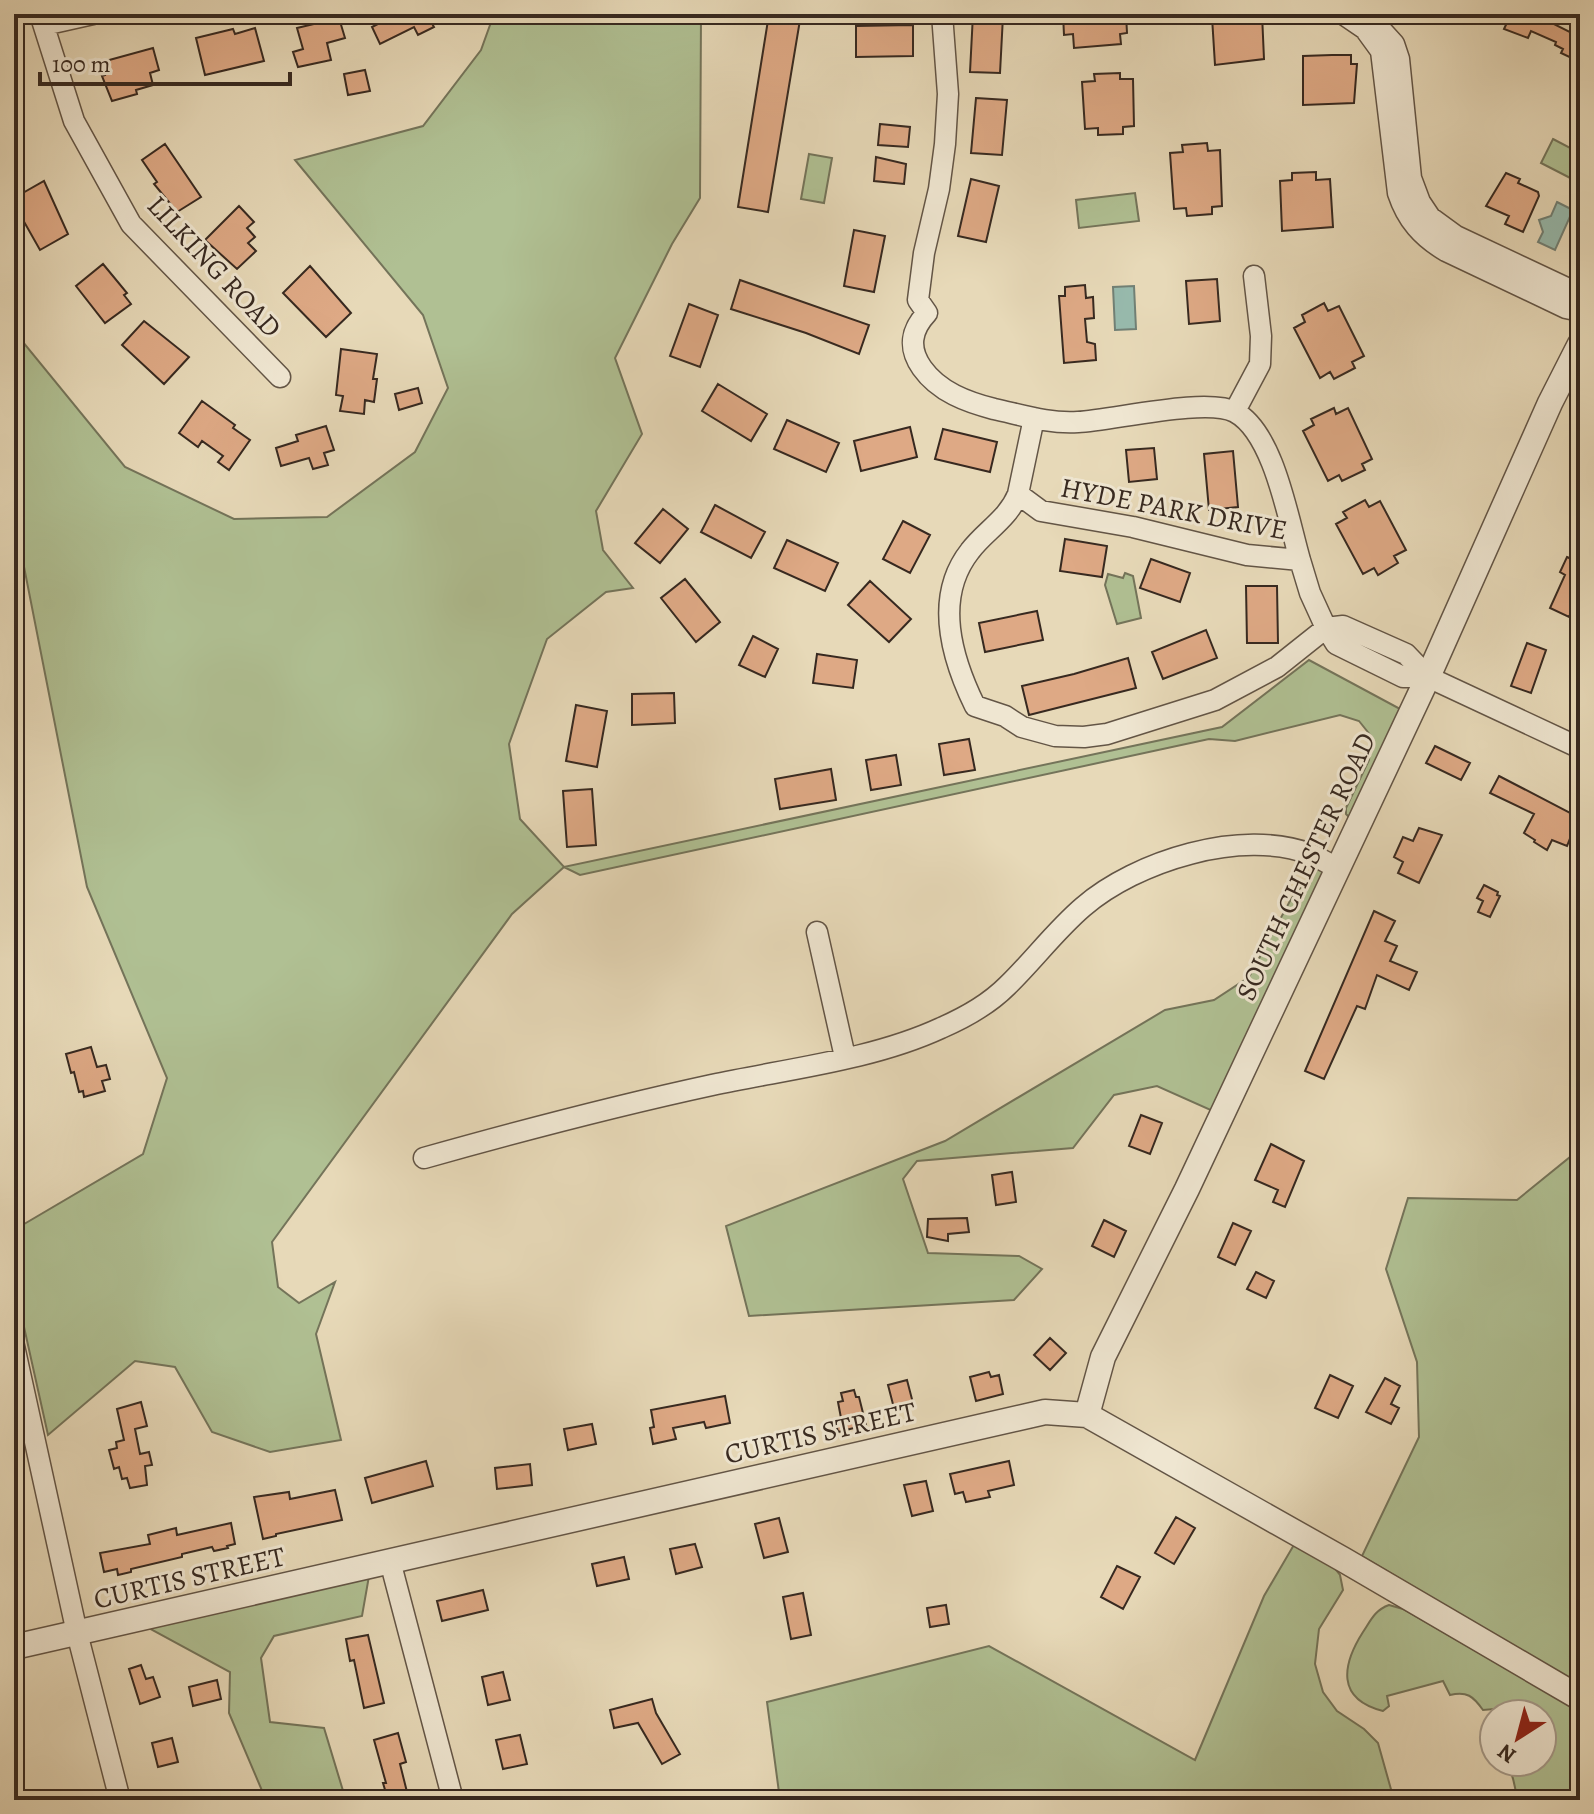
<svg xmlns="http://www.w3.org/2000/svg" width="1594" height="1814" viewBox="0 0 1594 1814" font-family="Alegreya,serif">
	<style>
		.green { fill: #b0c093; stroke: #74745a; stroke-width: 2 }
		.water { fill: #97baad; stroke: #718075; stroke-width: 2 }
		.building { fill: #dea985; stroke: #372920; stroke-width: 2 }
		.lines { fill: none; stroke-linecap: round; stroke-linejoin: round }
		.minor-casing { stroke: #635546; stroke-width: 23 }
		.tertiary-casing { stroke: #635546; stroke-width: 27 }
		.minor { stroke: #efe6d1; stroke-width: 20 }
		.tertiary { stroke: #efe6d1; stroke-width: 24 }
		.labels { text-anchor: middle; stroke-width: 6; stroke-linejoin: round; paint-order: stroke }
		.street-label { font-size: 28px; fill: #372920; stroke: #efe6d1 }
	</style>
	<rect width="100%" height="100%" fill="#e7d9b8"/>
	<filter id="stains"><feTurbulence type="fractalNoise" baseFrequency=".0025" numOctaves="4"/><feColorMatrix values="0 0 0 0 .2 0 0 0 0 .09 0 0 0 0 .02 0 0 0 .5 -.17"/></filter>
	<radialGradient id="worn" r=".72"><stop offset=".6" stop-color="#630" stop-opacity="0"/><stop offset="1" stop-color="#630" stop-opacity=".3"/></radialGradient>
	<path class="green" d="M494,14H701L700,198L672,244L615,358L642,434L596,511L603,550L633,588L606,592L547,639L509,744L520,819L564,867L1222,727L1309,660L1402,710L1351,819L1346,814V808L1369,760L1371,736L1359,721L1340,715L1235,741L1209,739L580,875L564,867L512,914L272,1242L278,1287L299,1303L335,1282L316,1334L341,1440L270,1452L212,1432L175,1367L135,1361L48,1435L14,1282V1230L143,1154L167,1078L87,887L14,516V331L125,467L234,519L327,517L415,452L448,388L423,315L295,160L423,126L481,50Z
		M1553,139L1580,153V183L1541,163Z
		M809,154L832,158L824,203L801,199Z
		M1135,193L1139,221L1079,228L1076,200Z
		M1125,573L1133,576L1141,618L1117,624L1105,585L1108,574L1123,578Z
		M1335,856L1215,1112L1157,1086L1114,1095L1073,1148L917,1161L903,1179L928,1253L1019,1256L1042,1269L1014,1300L749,1316L726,1226L945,1141L1165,1010L1214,1000L1249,977L1291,899L1325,858Z
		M1575,1153L1580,1155V1686L1362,1556L1419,1437L1417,1362L1386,1269L1408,1198L1517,1200Z
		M1295,1543L1332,1565L1340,1575L1343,1590L1319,1629L1315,1664L1323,1692L1337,1711L1364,1729L1378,1743L1394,1800H780L767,1702L989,1646L1195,1760L1264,1596Z
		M369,1576L362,1616L274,1636L261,1658L270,1722L324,1728L344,1794L350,1800H266L229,1713L230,1672L143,1625Z
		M1389,1605L1403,1609L1580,1711V1800H1503L1507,1795L1516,1792C1511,1770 1514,1774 1497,1762H1542V1714H1496L1494,1709L1483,1710C1473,1696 1467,1691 1450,1695L1443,1681L1387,1696L1389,1706L1383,1711C1336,1699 1342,1665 1363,1632C1371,1620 1375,1610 1389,1605Z"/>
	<path class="water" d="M1557,202L1573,210L1555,250L1538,242L1543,232L1539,220L1551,216Z
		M1134,286L1136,329L1115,330L1113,287Z"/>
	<path class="building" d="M397,14H441L430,20L434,27L418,35L414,27L380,44L372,27Z
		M769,14H801L768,212L738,207Z
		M973,14L1003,16L1000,73L970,72Z
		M1063,14H1126L1127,33L1120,34L1121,44L1074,48L1073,34L1064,35Z
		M1224,14H1262L1264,59L1215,65L1212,17Z
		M1511,14H1534L1580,37V62L1561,53L1563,49L1555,45L1556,42L1531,31L1528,38L1504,29Z
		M339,18L345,38L327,43L331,60L298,67L293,52L303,49L297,28Z
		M913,25V56L856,57V26Z
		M255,28L264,61L205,75L196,38L233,29L235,34Z
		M153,48L159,70L150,73L153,85L136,90L137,94L112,101L102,76L105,75L102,62Z
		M1332,55H1351V64H1357L1354,103L1303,105V56Z
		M365,70L370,91L348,95L344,74Z
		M1120,73V79H1133L1134,126L1123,127V134L1098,135V128L1085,129L1082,82L1095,81L1094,74Z
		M976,98L1007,100L1002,155L971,153Z
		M880,124L910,127L908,147L878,145Z
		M1207,143L1208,151L1220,150L1222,206L1212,207V214L1187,216L1186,208L1174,209L1170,153L1183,152L1182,145Z
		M165,144L201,197L177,212L154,184L157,182L142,160Z
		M876,157L906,164L904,184L874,181Z
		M1316,172V180L1330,179L1333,227L1282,231L1280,181L1292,180V173Z
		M1506,173L1520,179L1518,183L1538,192L1539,196L1523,232L1505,224L1509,216L1486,206Z
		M971,179L999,186L986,242L958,236Z
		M44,181L68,234L40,250L14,204V198Z
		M239,206L254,222L247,228L255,237L248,243L256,251L237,269L205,240Z
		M854,230L885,236L874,292L844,286Z
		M103,264L127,293L124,295L131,304L105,323L76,286Z
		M310,266L351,313L326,337L283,293Z
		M1217,279L1220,321L1189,324L1186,281Z
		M740,280L869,325L859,354L806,333L731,309Z
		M1085,285L1086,298L1093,297L1094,318L1085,319L1087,342L1095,344L1096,360L1064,363L1059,296H1065V287Z
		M1324,303L1328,311L1339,306L1364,356L1352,362L1355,368L1334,379L1330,372L1320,378L1294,328L1305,322L1302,315Z
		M689,304L718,315L700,367L670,356Z
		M144,321L189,357L164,384L122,345Z
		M341,349L377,354L373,379H377L374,402L365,400L364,414L340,411L343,396L336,395Z
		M718,384L767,414L751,441L702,411Z
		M418,388L422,403L399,410L395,394Z
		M202,401L235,425L233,428L250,440L229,470L218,462L223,456L202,441L198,447L179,433Z
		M1334,408L1336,414L1348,408L1372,459L1362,464L1365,470L1342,481L1339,475L1328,481L1303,431L1314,425L1311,419Z
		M787,420L839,443L826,472L774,449Z
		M326,426L334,450L324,453L328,465L313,469L309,458L281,466L276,448L298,441L296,435Z
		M910,427L917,457L861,471L854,441Z
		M943,429L997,442L990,472L935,459Z
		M1154,448L1157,479L1129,482L1126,450Z
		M1233,451L1238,507L1209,510L1204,454Z
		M1365,500L1369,507L1380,501L1406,550L1394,556L1398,563L1378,575L1374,568L1363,574L1336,524L1347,518L1343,512Z
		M715,505L765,532L751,558L701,532Z
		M663,509L688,529L660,563L635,543Z
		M903,521L930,535L910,573L883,559Z
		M1065,539L1107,546L1102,577L1060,571Z
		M787,540L838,563L825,591L774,568Z
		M1567,557L1580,563V593L1569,617L1550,608L1565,575L1560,572Z
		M1151,559L1190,573L1180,602L1140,588Z
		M685,579L720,622L696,642L661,598Z
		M870,581L911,619L889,642L848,605Z
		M1246,586H1277L1278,643H1247Z
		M1037,611L1043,640L985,652L979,623Z
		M1206,630L1217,658L1163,679L1152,652Z
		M753,636L778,649L765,677L739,665Z
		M1527,643L1546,650L1531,693L1511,686Z
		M817,654L857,660L853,688L813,683Z
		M1128,658L1136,688L1029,715L1022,686L1074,674Z
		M674,693L675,723L632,725V694Z
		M576,705L607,711L597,767L566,761Z
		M969,739L975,770L944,775L939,744Z
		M1435,746L1470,763L1461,780L1426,763Z
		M896,755L901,785L871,790L866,760Z
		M831,769L836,800L780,809L775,779Z
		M1499,776L1580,818V841L1571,836L1567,846L1552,840L1547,850L1534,842L1535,840L1524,833L1534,814L1490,793Z
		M592,789L596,845L567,847L563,791Z
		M1419,828L1442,835L1419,883L1398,873L1403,862L1394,857L1403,837L1413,841Z
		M1484,885L1498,892L1497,895L1500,896L1490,917L1478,912L1483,901L1477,898Z
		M1374,911L1395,921L1385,941L1397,946L1390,961L1417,972L1409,990L1377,975L1365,1009L1357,1006L1324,1079L1305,1071Z
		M91,1047L97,1067L106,1065L110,1079L102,1081L105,1091L84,1097L83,1091L79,1092L74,1072L71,1073L66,1054Z
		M1141,1115L1162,1123L1150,1154L1129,1146Z
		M1271,1144L1304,1161L1285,1207L1273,1202L1278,1190L1255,1180Z
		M1012,1172L1016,1202L996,1205L992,1175Z
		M967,1218L969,1232L948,1234V1241L927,1237L928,1219Z
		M1104,1220L1126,1231L1114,1257L1092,1246Z
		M1233,1223L1251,1231L1235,1265L1218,1257Z
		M1256,1272L1274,1281L1266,1298L1247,1289Z
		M1050,1338L1066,1353L1050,1370L1034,1355Z
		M989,1372L991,1377L999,1375L1003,1394L976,1401L970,1377Z
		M1330,1375L1353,1386L1338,1418L1315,1408Z
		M1385,1378L1400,1386L1391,1404L1399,1408L1391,1424L1366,1412Z
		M907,1380L914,1407L895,1412L888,1385Z
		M854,1390L856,1397H859L866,1425L838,1432L835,1419L841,1418L838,1402L843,1401L841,1393Z
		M725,1396L730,1423L706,1428L704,1422L673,1428L676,1439L653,1444L650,1428L654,1427L651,1410Z
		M141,1402L147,1426L135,1429L140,1454L149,1452L152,1465L145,1466L147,1485L130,1488L127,1478L122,1479L119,1467L114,1469L109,1450L117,1448L116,1442L124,1440L117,1409Z
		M592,1424L596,1444L568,1450L564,1429Z
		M426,1461L433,1486L372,1503L365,1478Z
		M1009,1461L1014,1485L988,1491L990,1497L966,1502L963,1492L955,1494L950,1474Z
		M530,1464L532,1485L497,1489L495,1468Z
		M926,1481L933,1511L912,1516L904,1485Z
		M335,1490L342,1520L276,1534V1536L263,1539L254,1497L289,1492L290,1499Z
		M1176,1517L1195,1528L1174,1564L1155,1553Z
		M779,1518L788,1552L764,1558L755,1524Z
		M231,1523L235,1544L227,1546L228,1548L214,1551L212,1547L182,1554V1557L131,1569V1572L118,1575L117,1569L104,1572L100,1553L150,1544L148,1535L176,1528L177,1535Z
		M695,1544L702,1567L676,1574L670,1549Z
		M624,1557L629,1579L597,1586L592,1564Z
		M1117,1566L1140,1577L1123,1609L1101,1597Z
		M483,1590L488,1610L442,1621L437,1601Z
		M803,1593L811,1635L791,1639L783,1597Z
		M946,1605L949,1624L930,1627L927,1608Z
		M368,1635L384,1703L364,1708L354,1660L350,1661L346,1639Z
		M141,1665L146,1679L153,1677L160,1697L140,1704L129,1669Z
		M503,1672L510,1700L488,1705L482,1677Z
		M217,1680L221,1699L193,1706L189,1687Z
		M652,1699L656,1713L680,1754L662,1764L638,1723L614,1728L610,1710Z
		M398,1733L406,1762L400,1764L409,1800H388L383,1783H386L374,1740Z
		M520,1735L527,1764L503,1769L496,1740Z
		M172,1738L178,1762L158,1767L152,1743Z"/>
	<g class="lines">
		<g class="minor-casing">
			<path id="minor" d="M40,14L74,121L131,224L280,377
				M942,14L948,94L945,144L939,189L924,253L918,300L927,313C911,330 908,348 922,368C939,392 967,402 994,409C1022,415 1049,424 1078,422C1114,420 1207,397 1235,412C1274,433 1288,519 1300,560
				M1343,14L1365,29L1381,51L1398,193C1407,220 1422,237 1446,251L1566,308L1580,311
				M1374,22L1394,44L1399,59L1411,178L1420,202L1430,217L1456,236L1575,292L1580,298
				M44,25L93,14
				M1235,411L1260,364L1261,336L1254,276
				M1034,418L1018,494C1008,519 985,531 970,551C933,598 952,659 975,706L1005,716L1022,727L1055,736L1084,737L1107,734L1215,700L1277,667L1326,628L1343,626L1406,654L1428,677L1580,748
				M1018,494L1041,511L1133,527L1247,555L1300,560L1310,593L1326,628L1336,644L1403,677H1428
				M817,932L845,1057
				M424,1158C520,1131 615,1106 712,1085C786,1069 872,1060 941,1028C964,1018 990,1003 1007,986C1033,961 1055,931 1083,907C1136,861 1242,828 1310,854C1319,858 1328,863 1337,868
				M14,1346L77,1633L120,1800
				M390,1561L453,1800"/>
		</g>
		<g class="tertiary-casing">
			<path id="tertiary" d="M1087,1415L1103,1357L1187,1189L1428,677L1550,403L1580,344
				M14,1647L1045,1412L1087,1415L1344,1560L1580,1698"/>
		</g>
		<use href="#minor" class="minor"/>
		<use href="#tertiary" class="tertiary"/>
	</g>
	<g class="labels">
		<g class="street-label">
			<text transform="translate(215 266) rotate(47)" y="10">LILKING ROAD</text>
			<text transform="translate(1174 508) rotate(11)" y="10">HYDE PARK DRIVE</text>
			<text transform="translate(1305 866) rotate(-65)" y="10">SOUTH CHESTER ROAD</text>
			<text transform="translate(820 1432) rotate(-13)" y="10">CURTIS STREET</text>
			<text transform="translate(189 1577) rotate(-13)" y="10">CURTIS STREET</text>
		</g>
	</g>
	<rect width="1594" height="1814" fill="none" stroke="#e7d9b8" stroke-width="48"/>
	<rect x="16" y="16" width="1562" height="1782" fill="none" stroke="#372920" stroke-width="4"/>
	<rect x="24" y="24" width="1546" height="1766" fill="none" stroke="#372920" stroke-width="2"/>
	<g transform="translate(1518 1738) rotate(216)"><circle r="38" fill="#efe6d1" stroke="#a59a8a" stroke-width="2"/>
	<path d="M0-6L14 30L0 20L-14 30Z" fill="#8f2418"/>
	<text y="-12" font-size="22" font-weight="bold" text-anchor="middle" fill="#372920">N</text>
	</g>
	<path d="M40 72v12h250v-12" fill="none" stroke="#372920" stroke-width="4"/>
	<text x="52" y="72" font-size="24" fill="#372920" stroke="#efe6d1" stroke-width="6" paint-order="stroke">100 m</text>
	<rect width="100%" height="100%" filter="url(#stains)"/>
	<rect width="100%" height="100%" fill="url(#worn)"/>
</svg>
